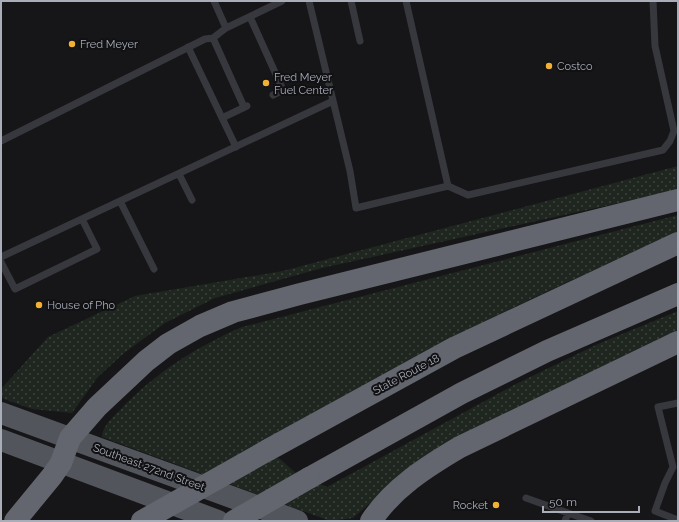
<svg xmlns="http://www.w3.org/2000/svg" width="679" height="522" viewBox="0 0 679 522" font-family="Raleway,sans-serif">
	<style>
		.grass { fill: url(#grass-dots) }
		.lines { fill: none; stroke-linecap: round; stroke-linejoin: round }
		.lane { stroke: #37383d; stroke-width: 7 }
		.primary { stroke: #53555c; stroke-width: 22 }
		.highway { stroke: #63666e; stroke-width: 22 }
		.highway-bridge { stroke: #63666e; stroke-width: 22 }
		.poi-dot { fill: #f2b134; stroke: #111113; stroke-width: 1.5 }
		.labels { text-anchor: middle; stroke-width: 4; stroke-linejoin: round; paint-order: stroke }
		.poi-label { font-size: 11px; fill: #a8adb8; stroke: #111113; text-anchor: start }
		.street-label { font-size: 11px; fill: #a8adb8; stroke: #111113 }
	</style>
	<defs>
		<pattern id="grass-dots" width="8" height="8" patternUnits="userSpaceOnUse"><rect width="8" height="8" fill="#1e261f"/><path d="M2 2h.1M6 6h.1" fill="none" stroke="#3c433d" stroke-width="1.8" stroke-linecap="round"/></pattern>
	</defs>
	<rect width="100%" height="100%" fill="#161618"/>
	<path class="grass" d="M678,166V190L322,268L215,298L165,323L124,353L97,378L72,413L32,409L1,398V389L48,337L135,296L283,271Z
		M678,215V236C530,292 390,368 255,449L280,459L297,474L327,487L516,384L598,344L678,311V337L413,466L353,518L330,521L102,437C102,427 112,418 120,410C155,373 196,347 242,327Z"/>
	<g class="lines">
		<path class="lane" d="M214,1L226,28
			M309,1L350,171L356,208L448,186L406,1
			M351,1L360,41
			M250,17L283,90L273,95
			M213,38L244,107
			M188,47L236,147
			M222,118L247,106
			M1,141L205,39L213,38L226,28L282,1
			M179,174L192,200
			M448,186L468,195L663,150L670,141L674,131L655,46L653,1
			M120,201L154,269
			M1,257L333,101
			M1,262L15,289L97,249L82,219
			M678,403L658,407L673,467L665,483L655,511L678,520
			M526,498L568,513
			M565,521L568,513L591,521"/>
		<path class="primary" d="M1,413L297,521
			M1,440L218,521"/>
		<path class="highway" d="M268,450L454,348L678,243
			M309,478L462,393L547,351L678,294
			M15,521L52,476L61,463L70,438L97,407L146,361L168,344L200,326L233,312L300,294L678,200
			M371,521C393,488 426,467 460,447L678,342"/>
		<path class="highway-bridge" d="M142,521L268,450
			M234,521L309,478"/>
	</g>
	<g class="poi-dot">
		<circle cx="72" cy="44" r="4"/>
		<circle cx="549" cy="66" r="4"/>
		<circle cx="266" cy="83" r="4"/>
		<circle cx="39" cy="305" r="4"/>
		<circle cx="496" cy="505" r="4"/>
	</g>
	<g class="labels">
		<g class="poi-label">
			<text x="80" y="48">Fred Meyer</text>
			<text x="557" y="70">Costco</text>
			<text x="274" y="81">Fred Meyer<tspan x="274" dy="13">Fuel Center</tspan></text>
			<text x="47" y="309">House of Pho</text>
			<text x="488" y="509" text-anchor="end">Rocket</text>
		</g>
		<g class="street-label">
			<text transform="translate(406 374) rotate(-28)" y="4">State Route 18</text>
			<text transform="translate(149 467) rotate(20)" y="4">Southeast 272nd Street</text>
		</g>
	</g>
	<rect width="679" height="522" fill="none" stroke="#a8adb8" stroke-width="4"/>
	<path d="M543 506v6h96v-6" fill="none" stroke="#a8adb8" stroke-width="2"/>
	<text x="549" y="506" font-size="12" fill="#a8adb8" stroke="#111113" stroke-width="3" paint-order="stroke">50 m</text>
</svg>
